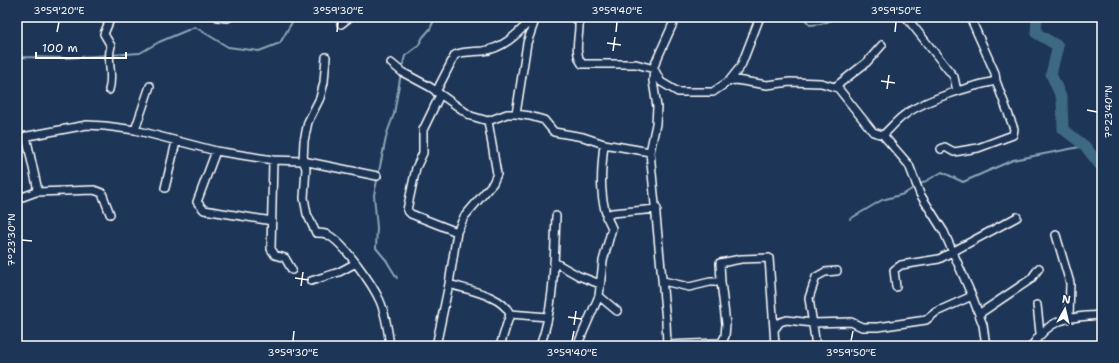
<svg xmlns="http://www.w3.org/2000/svg" width="1119" height="363" viewBox="0 0 1119 363" font-family="'Shantell Sans',sans-serif">
	<style>
		.lines { fill: none; stroke-linecap: round; stroke-linejoin: round }
		.stream { stroke: #8ba5b5; stroke-width: 2 }
		.river { stroke: #3e6983; stroke-width: 11 }
		.minor-casing { stroke: #fff; stroke-width: 10 }
		.minor { stroke: #1d3557; stroke-width: 7 }
		.ticks { fill: none; stroke: #fff; stroke-width: 1.5 }
		.neatline { fill: none; stroke: #fff; stroke-width: 1.5 }
		.ticks-label { font-size: 10px; text-anchor: middle; fill: #fff }
	</style>
	<rect width="100%" height="100%" fill="#1d3557"/>
	<filter id="ink" filterUnits="userSpaceOnUse"><feTurbulence type="fractalNoise" baseFrequency=".025" numOctaves="2"/><feDisplacementMap in="SourceGraphic" scale="8" xChannelSelector="R" yChannelSelector="G"/><feConvolveMatrix kernelMatrix="1 2 1 2 8 2 1 2 1" color-interpolation-filters="sRGB"/></filter>
	<g filter="url(#ink)">
		<g class="lines">
			<path class="stream" d="M428,17L434,20L445,17
				M803,17L810,25L821,24L840,17
				M17,54L22,57L66,58L140,53L159,42L195,27L228,47L259,51L280,43L295,17
				M17,67L22,57
				M402,68L405,56L418,46L423,37L430,29L434,20
				M919,185L942,172L963,182L1013,160L1085,146
				M850,219L882,200L904,194L915,187
				M397,278L386,260L376,248L377,228L374,195L387,133L394,114L401,73"/>
			<path class="river" d="M1037,17L1036,33L1058,46L1051,74L1062,99L1063,129L1085,146L1102,168"/>
			<g class="minor-casing">
				<path id="minor" d="M218,17L228,18
					M574,17L579,22C580,37 573,51 582,64H636L654,69L661,82L678,92H713L729,81L736,80L767,85L790,82L821,83L838,88L873,132L883,135L909,165L920,194L944,232L972,296L983,325L986,346
					M906,17L954,77L957,91
					M341,24L350,17
					M326,57L324,82L320,98L308,122L304,141L303,161L306,168L304,198L307,214L316,233C319,233 325,233 328,235C343,242 373,285 380,301C386,315 388,330 390,346
					M391,63L402,72L430,87L471,116L488,121L507,114H516L530,116L544,120L554,132L583,137L604,144L650,152
					M729,81L741,66L760,17
					M835,87L867,62L882,45
					M109,90C114,74 106,61 111,46L104,34L111,17
					M436,92L455,55C463,51 473,52 483,51C505,48 519,32 534,17
					M440,95L423,130V153L416,168L407,210L411,214L457,232
					M516,114L527,43L536,17
					M135,130L150,86
					M883,135C890,129 896,121 903,116C923,100 971,86 996,81
					M17,138L87,125L105,126L135,130L216,151L273,160L303,161L377,176
					M941,149L945,147L954,152L978,148L1013,135L1014,129L996,81L995,73L970,17
					M216,151L197,202L204,210L272,221
					M273,160L271,249L275,255L285,258L292,270
					M165,188L176,142
					M36,192L94,190L102,193L110,214
					M17,199L36,192L37,186L26,136
					M606,217L612,213L657,209
					M1056,235L1070,283L1069,317
					M554,262L579,276L600,284
					M311,281L339,272L356,263
					M663,281L689,287L710,282H721L720,263L741,259L769,258L774,330
					M449,284C467,290 502,295 510,314L548,317
					M896,287L894,270L901,265L939,259L1017,217
					M599,296L617,311
					M1037,305L1040,333
					M979,314L1031,279L1039,268
					M667,345L719,343
					M436,346L449,284L457,232L464,217L493,183L497,174L488,121
					M500,346L510,314
					M540,346C555,306 554,259 556,216
					M577,346L599,296L603,261L612,228C598,203 601,172 604,144
					M667,346L666,321L650,152L656,124L657,107L653,81L654,66L676,17
					M720,346L725,336L726,324L721,282
					M775,346L774,330L780,322L787,320L812,323L851,322L862,327H878L926,320L936,312L972,296
					M816,346L809,298L816,277L825,272L837,271
					M1032,346C1050,317 1070,317 1102,315"/>
			</g>
			<use href="#minor" class="minor"/>
		</g>
	</g>
	<path class="ticks" d="M57,32L59,22M337,32L338,22M616,32L617,22M895,32L896,22M607,43L621,45M613,51L615,37M881,81L895,83M887,89L889,75M1087,110L1097,112M22,240L32,241M295,278L309,280M301,286L303,272M568,317L582,319M574,325L576,311M293,341L294,331M572,341L574,331M851,341L853,331"/>
	<rect width="1119" height="363" fill="none" stroke="#1d3557" stroke-width="44"/>
	<g transform="translate(1065 309) rotate(8)" stroke="#1d3557" stroke-width="3" paint-order="stroke">
	<path d="M0-3L7 15L0 10L-7 15Z" fill="#ffffff"/>
	<text y="-6" font-size="11" font-weight="bold" text-anchor="middle" fill="#ffffff">N</text>
	</g>
	<path d="M36 52v6h90v-6" fill="none" stroke="#ffffff" stroke-width="2"/>
	<text x="42" y="52" font-size="12" fill="#ffffff" stroke="#1d3557" stroke-width="3" paint-order="stroke">100 m</text>
	<rect x="22" y="22" width="1075" height="319" class="neatline"/>
	<g class="ticks-label">
		<text x="59" y="14">3°59'20"E</text>
		<text x="338" y="14">3°59'30"E</text>
		<text x="617" y="14">3°59'40"E</text>
		<text x="896" y="14">3°59'50"E</text>
		<text transform="translate(1108 112) rotate(-90)" y="4">7°23'40"N</text>
		<text transform="translate(11 240) rotate(-90)" y="4">7°23'30"N</text>
		<text x="293" y="356">3°59'30"E</text>
		<text x="572" y="356">3°59'40"E</text>
		<text x="851" y="356">3°59'50"E</text>
	</g>
</svg>
